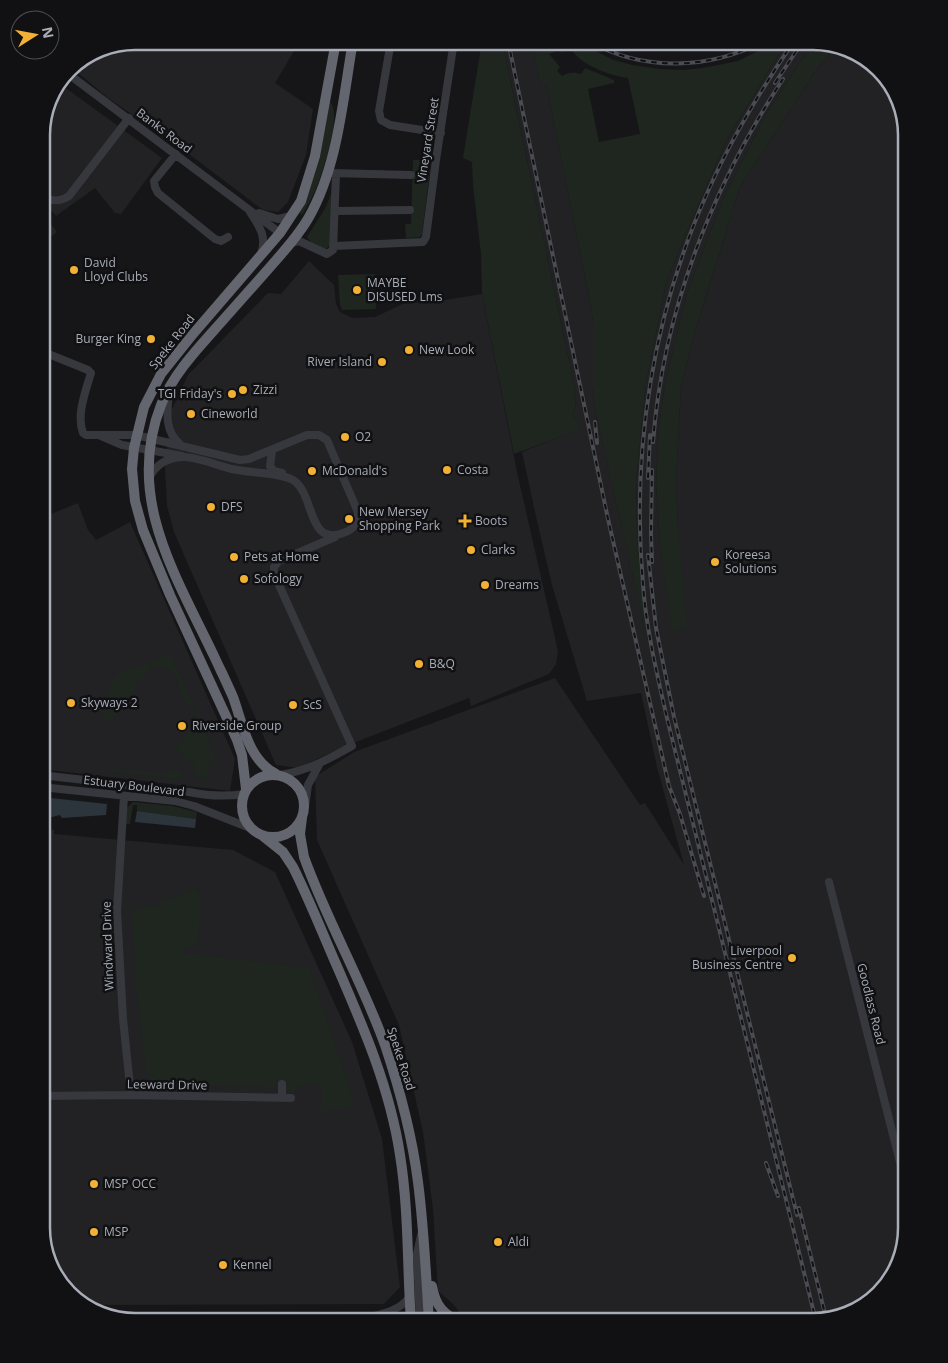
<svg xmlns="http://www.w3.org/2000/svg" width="948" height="1363" viewBox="0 0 948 1363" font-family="'Open Sans',sans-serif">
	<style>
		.built { fill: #222225 }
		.green { fill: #1e261f }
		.water { fill: #2c353c }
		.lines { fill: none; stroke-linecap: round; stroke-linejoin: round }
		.minor { stroke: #37383d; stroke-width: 8 }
		.highway { stroke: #63666e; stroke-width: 10 }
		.rail-casing { stroke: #4a4c52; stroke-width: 4 }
		.rail { stroke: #111113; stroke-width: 2; stroke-dasharray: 5.5; stroke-linecap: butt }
		.poi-dot { fill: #f2b134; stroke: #111113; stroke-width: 2 }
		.labels { text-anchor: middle; stroke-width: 5; stroke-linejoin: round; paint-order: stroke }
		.street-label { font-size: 12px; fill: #a8adb8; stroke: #111113 }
		.poi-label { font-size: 12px; fill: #a8adb8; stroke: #111113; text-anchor: start }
		.rim { fill: none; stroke: #a8adb8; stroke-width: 2.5 }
	</style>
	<rect width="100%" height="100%" fill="#161618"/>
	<path class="built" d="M135,41H300L275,83L313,109L306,155L288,202L278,212L263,210L181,148L108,98L77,72L79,62Z
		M502,41H531L541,84H546L591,307L593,321V388L596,414L648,642L637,541L636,481L646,383L666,283L686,234L727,139L787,41H814L766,114L723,199L687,293L665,384L659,426L656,482L660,543L673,632L678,529L676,479L681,386L696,328L740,187L816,70L836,47L865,57L894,88L907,135V1228L894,1275L860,1309L813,1322H673L464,1318L453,1304L438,1291L433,1209L423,1132L399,1025L317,840L315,777L354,752L555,678L640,805L645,803L684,865L657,767L641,693L587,701L552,585L537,521L522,452L581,428L577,420L574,418L572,414L576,406L574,390L575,389Z
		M63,86L162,158L121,214L115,213L95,188L56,216L41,198V130Z
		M309,261L334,285L336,304L340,312L352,318L375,317L405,303L433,302L482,294L517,472L558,651L556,664L549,674L471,706L469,698L343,747L298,768L276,765L174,532L167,506L165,468L171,411L188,375L268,293L281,294Z
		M78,503L88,530L96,540L130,522L235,759L230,791L41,769V518Z
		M41,827L54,830V834L233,850L275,872L352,1042L382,1139L400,1287L384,1304L82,1305L54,1275L41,1228Z"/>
	<path class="green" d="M482,41H502L503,46L575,389L574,391L576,406L572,414L574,418L579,421L581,429L514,454L482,294L481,254L473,186L472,162L463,158Z
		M531,41H560L568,50L563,52L557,51L549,54L560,67L557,71L562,76C569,72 573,72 581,74L585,68L614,80V83L588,89L599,142L640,134L628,78C614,76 596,70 584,62C576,57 571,48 565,41H577L611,59L632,65L660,69L683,70L703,68L738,61L778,41H787L727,139L686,234L666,283L646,383L636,481L637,541L648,643L596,414L593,388V321L591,307L546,84L541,85Z
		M814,41L836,47L816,70L740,187L696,328L681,386L676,479L678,529L687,626L672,632L660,543L656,482L659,426L665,384L687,293L723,199L766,114Z
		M330,102C342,114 324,168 318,184C314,194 308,205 302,215L299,213C317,176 323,141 330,102Z
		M413,160H429L431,162L422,234L420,237L406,238L405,224H411Z
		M332,191H333L331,244L325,250L310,243V241L307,237L326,207Z
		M41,211L57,232L41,244Z
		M375,274L376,309L342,310L340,305L338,275Z
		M171,654L213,751L215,761H211L206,779L194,777L195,766L175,749L197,719L191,714L195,710L193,705L189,704L186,707L184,705L186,702L181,698C182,688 174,673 166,667H158L155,669L151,667L113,719L116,722L111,724L112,722L110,721L103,723L108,689L116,675Z
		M111,768L167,774L168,769L181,771L183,774L180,779L110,772Z
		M133,802L173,806L197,812L196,819L137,811V805H133L130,824H125L127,808Z
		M190,890H195L201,897L202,904L197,945L192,947H184L183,953L309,968L354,1100L352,1106L340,1110H322V1084H302L294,1092H287V1083H276L273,1089H270L269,1086L148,1085L136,987L132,909L153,906Z"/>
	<path class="water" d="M41,797L107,804L106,815L62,818L60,815L44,819L41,818Z
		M137,811L196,819L195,828L135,822Z"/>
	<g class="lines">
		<path class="minor" d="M391,41L379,111L381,120L390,125L441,133
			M67,73L280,233
			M176,154L154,181L155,187L158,193L215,239L221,241L228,237
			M331,173L411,175
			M42,196C52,202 60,202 69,196L129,118
			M335,211L410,210
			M250,212C260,227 267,237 261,254
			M259,213L278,219L291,216
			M291,243L299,241L327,254L333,250L336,174
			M334,246L423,242L426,237L436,160L454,41
			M41,351L88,370L91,373C86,390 76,415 83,433L86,435H136L240,460L249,459L307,435H319L327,440L358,512C358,521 356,527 348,531C306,551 316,494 293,480C279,472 248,473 232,469C219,466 197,457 184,457C169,457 157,464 150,476
			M169,393C167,411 164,431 180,444
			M101,436L122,445L182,456
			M272,451L270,466L274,471L282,473
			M41,775L189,792C208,796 224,797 244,794
			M280,775C307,771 329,759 352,746L274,574V567L279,561L335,537
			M41,787L175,801L194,806L250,828
			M124,796L117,911L123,1019L131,1095
			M305,807L308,785L319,765
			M829,882L907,1190
			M41,1096L131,1095L291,1098
			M282,1098V1084
			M114,1317L357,1322
			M352,1321C371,1316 399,1314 410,1296
			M420,1322L417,1254L421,1235"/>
		<path class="highway" d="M276,774C248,760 243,724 233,697C227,683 220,669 214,656C175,574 125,497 161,405C173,373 202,344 224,319C240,301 255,284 271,266C284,251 299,235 309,217C338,166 343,98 353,41
			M242 806a31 31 0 1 1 62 0a31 31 0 1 1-62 0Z
			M246,789L242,755L237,740L170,595L143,530L135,501L132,469L134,448L144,407L161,374L193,334L280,233L301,201L315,156L336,41
			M302,818L300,834L304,857C327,921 362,981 385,1045C400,1090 412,1135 418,1182C424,1228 426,1275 429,1322
			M263,836L283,852L293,867C309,899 322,932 336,964C363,1026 390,1088 400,1155C409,1211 407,1265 411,1322
			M432,1286C435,1305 444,1316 462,1322
			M411,1321L438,1320L456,1322"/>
		<g class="rail-casing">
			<path id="rail" d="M508,41L608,519L669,786L680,814L704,896
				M589,41C643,72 709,70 764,41
				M794,41C762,88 732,137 709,189C653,312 631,450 643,584C646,629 657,674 667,718L816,1321
				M775,83L803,41
				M595,422L597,443
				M653,442C663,312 712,187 783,79
				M652,470L651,534L652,562
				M648,478L650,435
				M648,555L656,628L674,717L797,1215
				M766,1163L778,1196
				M799,1208L826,1318"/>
		</g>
		<use href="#rail" class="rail"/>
	</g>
	<g class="poi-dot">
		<circle cx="74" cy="270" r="5"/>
		<circle cx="357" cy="290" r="5"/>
		<circle cx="151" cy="339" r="5"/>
		<circle cx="409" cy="350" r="5"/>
		<circle cx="382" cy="362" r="5"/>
		<circle cx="243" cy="390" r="5"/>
		<circle cx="232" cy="394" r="5"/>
		<circle cx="191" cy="414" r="5"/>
		<circle cx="345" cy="437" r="5"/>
		<circle cx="447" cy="470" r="5"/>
		<circle cx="312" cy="471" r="5"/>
		<circle cx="211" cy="507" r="5"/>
		<circle cx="349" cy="519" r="5"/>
		<path d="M462.5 513.5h5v5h5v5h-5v5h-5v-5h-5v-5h5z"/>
		<circle cx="471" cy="550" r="5"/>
		<circle cx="234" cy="557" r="5"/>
		<circle cx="715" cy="562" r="5"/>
		<circle cx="244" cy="579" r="5"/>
		<circle cx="485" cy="585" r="5"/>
		<circle cx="419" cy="664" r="5"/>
		<circle cx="71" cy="703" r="5"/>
		<circle cx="293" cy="705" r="5"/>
		<circle cx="182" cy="726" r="5"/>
		<circle cx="792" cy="958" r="5"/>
		<circle cx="94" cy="1184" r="5"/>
		<circle cx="94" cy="1232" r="5"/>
		<circle cx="498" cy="1242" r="5"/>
		<circle cx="223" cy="1265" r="5"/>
	</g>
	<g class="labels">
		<g class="street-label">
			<text transform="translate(164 131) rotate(37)" y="4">Banks Road</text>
			<text transform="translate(428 140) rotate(-81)" y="4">Vineyard Street</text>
			<text transform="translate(172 342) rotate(-52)" y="4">Speke Road</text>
			<text transform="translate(134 786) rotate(7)" y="4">Estuary Boulevard</text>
			<text transform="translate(108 946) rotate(-92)" y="4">Windward Drive</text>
			<text transform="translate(871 1004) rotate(76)" y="4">Goodlass Road</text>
			<text transform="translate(401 1059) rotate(72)" y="4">Speke Road</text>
			<text transform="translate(167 1085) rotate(1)" y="4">Leeward Drive</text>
		</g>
		<g class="poi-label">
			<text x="84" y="267">David<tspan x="84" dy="14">Lloyd Clubs</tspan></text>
			<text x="367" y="287">MAYBE<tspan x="367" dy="14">DISUSED Lms</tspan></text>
			<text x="141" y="343" text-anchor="end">Burger King</text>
			<text x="419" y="354">New Look</text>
			<text x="372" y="366" text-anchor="end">River Island</text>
			<text x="253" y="394">Zizzi</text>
			<text x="222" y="398" text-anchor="end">TGI Friday's</text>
			<text x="201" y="418">Cineworld</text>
			<text x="355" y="441">O2</text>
			<text x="457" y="474">Costa</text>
			<text x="322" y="475">McDonald's</text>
			<text x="221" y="511">DFS</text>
			<text x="359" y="516">New Mersey<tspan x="359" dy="14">Shopping Park</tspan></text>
			<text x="475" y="525">Boots</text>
			<text x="481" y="554">Clarks</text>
			<text x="725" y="559">Koreesa<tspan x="725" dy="14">Solutions</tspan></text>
			<text x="244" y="561">Pets at Home</text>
			<text x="254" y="583">Sofology</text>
			<text x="495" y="589">Dreams</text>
			<text x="429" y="668">B&amp;Q</text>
			<text x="81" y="707">Skyways 2</text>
			<text x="303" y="709">ScS</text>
			<text x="192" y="730">Riverside Group</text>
			<text x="782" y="955" text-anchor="end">Liverpool<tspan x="782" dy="14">Business Centre</tspan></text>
			<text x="104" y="1188">MSP OCC</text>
			<text x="104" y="1236">MSP</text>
			<text x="508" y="1246">Aldi</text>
			<text x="233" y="1269">Kennel</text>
		</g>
	</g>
	<path d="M0 0H948V1363H0ZM135 50H813A85 85 0 0 1 898 135V1228A85 85 0 0 1 813 1313H135A85 85 0 0 1 50 1228V135A85 85 0 0 1 135 50Z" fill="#111113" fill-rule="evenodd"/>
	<path class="rim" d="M135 50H813A85 85 0 0 1 898 135V1228A85 85 0 0 1 813 1313H135A85 85 0 0 1 50 1228V135A85 85 0 0 1 135 50Z"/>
	<g transform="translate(35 35) rotate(79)"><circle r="24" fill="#111113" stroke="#4d4f55"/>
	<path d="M0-4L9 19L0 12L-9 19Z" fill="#f2b134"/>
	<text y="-8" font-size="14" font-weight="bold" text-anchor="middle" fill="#a8adb8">N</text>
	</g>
</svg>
